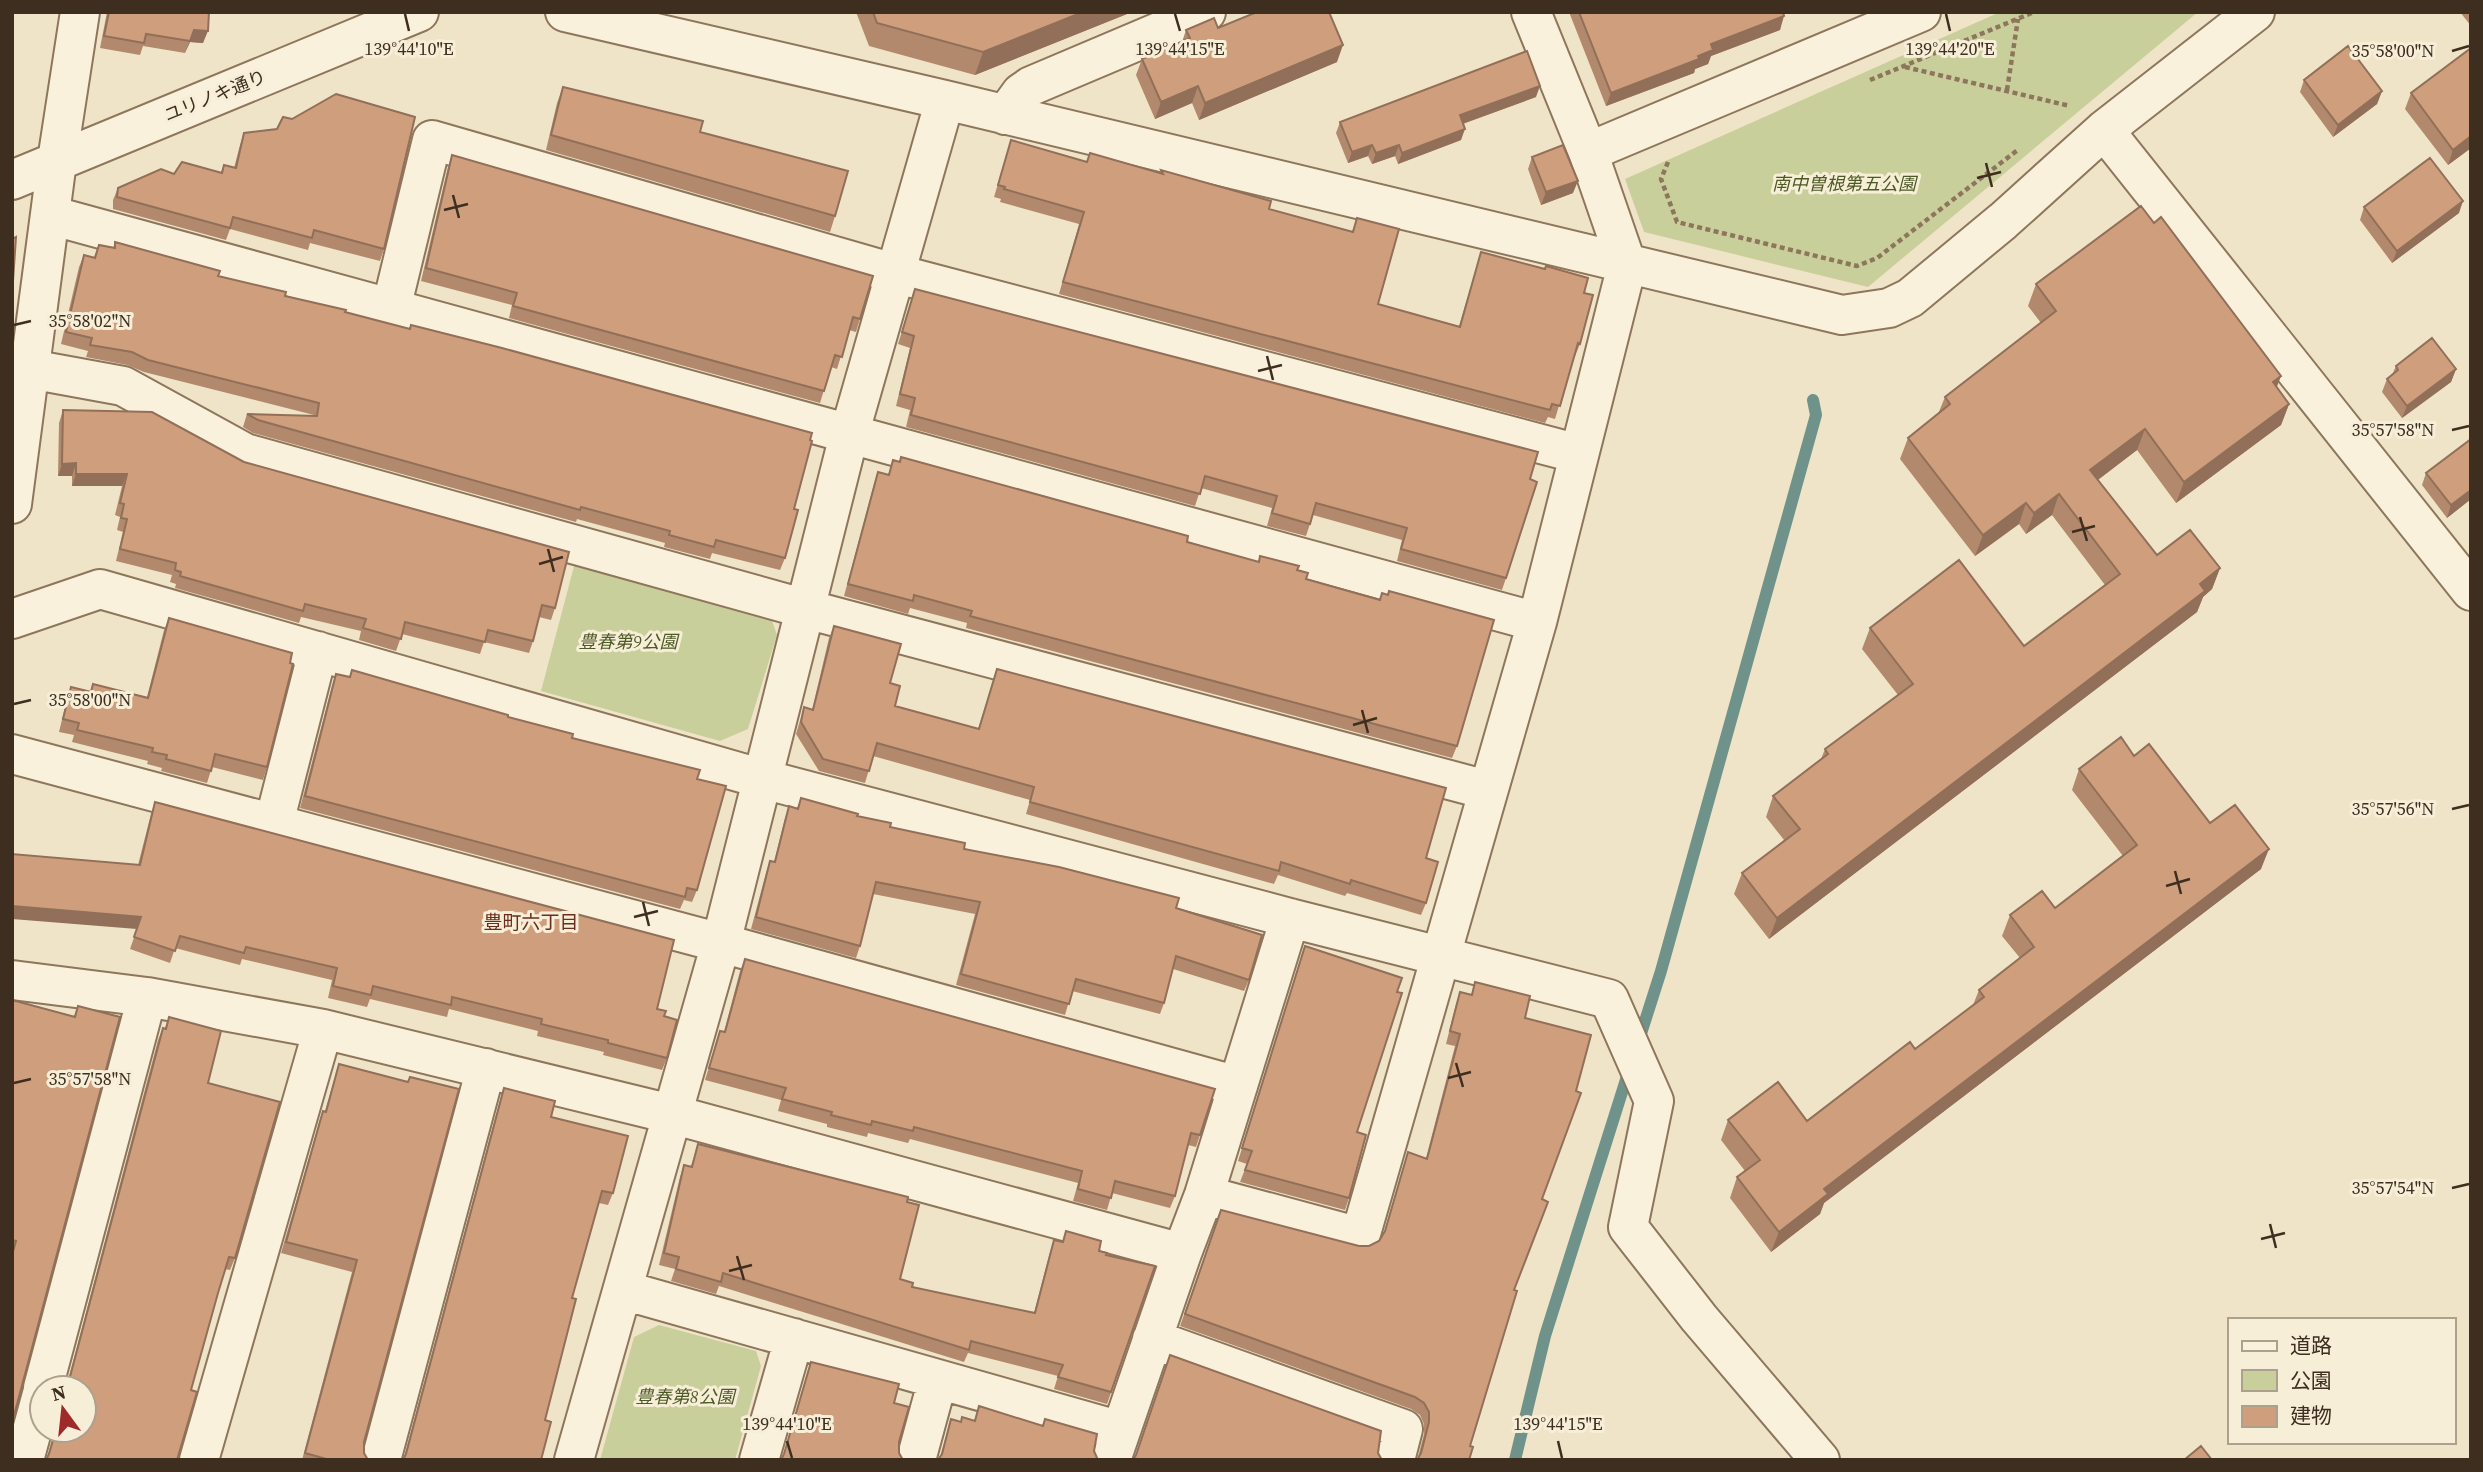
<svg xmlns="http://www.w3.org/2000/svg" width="2483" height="1472" viewBox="0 0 2483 1472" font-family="'Source Serif 4','Noto Sans JP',serif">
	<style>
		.green { fill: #c9cf9b }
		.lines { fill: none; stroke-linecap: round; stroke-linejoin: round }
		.stream { stroke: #6f938a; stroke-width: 12 }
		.minor-casing { stroke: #8d765c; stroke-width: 42 }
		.path { stroke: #8d765c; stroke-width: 4.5; stroke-dasharray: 5 3.5; stroke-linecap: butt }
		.minor { stroke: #faf1dc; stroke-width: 38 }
		.wall { fill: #b2896c }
		.shaded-wall { fill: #916f58 }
		.building { fill: #cf9f7d; stroke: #916f58; stroke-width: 2 }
		.ticks { fill: none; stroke: #3d2e20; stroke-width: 2.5 }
		.labels { text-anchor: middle; stroke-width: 6; stroke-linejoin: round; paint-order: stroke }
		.street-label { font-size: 18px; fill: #3d2e20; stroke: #f7eed8 }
		.park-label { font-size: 18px; font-style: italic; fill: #4d5a26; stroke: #f7eed8 }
		.neighbourhood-label { font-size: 19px; fill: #6b2e1e; stroke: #f7eed8 }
		.ticks-label { font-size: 18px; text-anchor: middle; fill: #3d2e20; stroke: #f7eed8; stroke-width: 6; stroke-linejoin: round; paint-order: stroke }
	</style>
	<rect width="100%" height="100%" fill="#f0e4c8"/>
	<path class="green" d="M2000,12H2198L1868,287L1644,232L1625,179Z
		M577,555L768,609L777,635L748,729L720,741L541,691Z
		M659,1325L756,1351L761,1366L735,1460H600L634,1337Z"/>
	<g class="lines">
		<path class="stream" d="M1638,1043L1661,971L1816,415L1813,400
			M1515,1460L1545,1336L1629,1070"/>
		<g class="minor-casing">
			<path id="minor" d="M565,12L945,100L1842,315L1889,308L1910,298L2003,221L2104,130L2255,12
				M1005,115L1021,93L1031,86L1206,12
				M2104,130L2471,591
				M1588,152L1921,12
				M12,180L419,12
				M50,215L1537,622
				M391,309L432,140L897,274L1579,454
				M30,369L123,386L245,453L806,609L1487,790
				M12,504L57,161L80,12
				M12,619L100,589L763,779L1290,918L1609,999L1654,1101L1628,1227L1699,1318L1820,1460
				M12,754L721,943L1238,1086
				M274,823L318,651
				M12,980L147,997L323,1029L671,1114L1182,1253
				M1204,1195L1360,1237L1537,622L1627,265L1588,152L1531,12
				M623,1290L1121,1431
				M1152,1339L1403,1429L1395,1460
				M43,1388L147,997
				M24,1460L42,1394
				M199,1460L323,1029
				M381,1460L486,1068
				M574,1460L721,943L849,435L945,100
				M759,1460L794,1338
				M916,1460L938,1379
				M1111,1460L1182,1253L1204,1195L1290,918"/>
		</g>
		<path class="path" d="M1905,67L2070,106
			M1870,80L2034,12
			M2007,90L2018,19
			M1668,162L1661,179L1677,222L1857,266L1877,258L2019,149"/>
		<use href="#minor" class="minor"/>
	</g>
	<path class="wall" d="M107,12H209L203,43L190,42L185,53L143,46L140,55L100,48Z
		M856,12H1132L975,75L869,46Z
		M1569,12H1783L1780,30L1711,56L1708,64L1695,69L1694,73L1606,106Z
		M2460,12H2471V26Z
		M1218,28L1337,62L1199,120L1192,103L1155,119L1136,75L1142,59L1182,42L1186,30Z
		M2471,48V148L2448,165L2405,109L2411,93Z
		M2304,80L2382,91L2377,104L2333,137L2300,92Z
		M563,87L700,132L835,216L830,232L546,150L557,103Z
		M1536,97L1463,124L1461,140L1398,164L1395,156L1372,164L1368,156L1348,163L1336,133L1340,122Z
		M244,133L384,249L380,261L310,243L308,250L230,229L226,240L113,209V200L118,188L174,174L221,172L224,165L234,168L240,145Z
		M1011,140L1087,162L1090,153L1160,173L1161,170L1269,209L1352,232L1357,218L1378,304L1459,326L1481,252L1584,293L1580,344L1575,356H1574L1555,419L1548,417L1545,423L1059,294L1079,224L1000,202L1001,199L994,197Z
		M452,155L860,319L856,332L849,330L837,369L831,367L820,403L509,318L512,305L421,281L448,167Z
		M1532,157L1573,193L1541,205L1528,169Z
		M2364,207L2459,213L2392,263L2360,220Z
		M115,242L218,276L345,312L794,509L785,558L780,570L712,553L710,559L664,547L665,543L577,519L576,522L253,433L243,427L247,414L314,416V415L144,372L127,365L86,357L88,351L61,344L79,267L84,255L94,257L99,245L113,248Z
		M2036,284L2277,387L2289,404L2281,425L2176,503L2137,450L2098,480L2157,555L2220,568L2212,589L2203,597L2197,612L1769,939L1734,894L1742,873L1784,840L1766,817L1773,796L1821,759L1825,749L1898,695L1862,649L1870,628L2024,646L2105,585L2052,515L2026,534L2019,524L1975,556L1900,459L1908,438L1938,414L1945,397L2041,323L2028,306Z
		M915,289L1530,479L1506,578L1502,590L1397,561L1402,540L1313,515L1306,536L1267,526L1272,508L1201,488L1195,506L906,427L910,410L896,406L910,348L898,344Z
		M2396,366L2456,369L2451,382L2402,418L2382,392L2387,379L2392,375Z
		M63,410L244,462L555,608L551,620L539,617L533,641L529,653L484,642L480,654L402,634L396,651L359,640L361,631L301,617L299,623L175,588L176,584L170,582L172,575L116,561L123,532L117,530L120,517L115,515L122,486H72V476H58L59,423Z
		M901,457L1258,562L1260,556L1297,570L1457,746L1452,758L966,628L967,623L910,608L908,614L844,596L874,484L878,472L888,475L893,460L899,462Z
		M2426,473L2471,499L2447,518L2422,485Z
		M169,618L267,767L263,780L212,767L207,783L161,771L162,768L147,764L148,761L72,742L74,735L59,732L67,699L71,687L90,691L93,684L147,697L164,630Z
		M834,626L890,683L895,706L978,729L997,669L1426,858V903L1421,915L1347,893L1345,896L1278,875L1274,884L1026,814L1030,800L873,756L865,783L819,771L796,734L804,707L812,710L829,638Z
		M352,670L572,738L697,779V890L692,902L684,900L680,909L300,808L332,686L336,674L350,677Z
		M2134,756L2261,869L1824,1203L1820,1214L1771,1252L1730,1198L1737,1177L1745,1171L1721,1140L1728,1120L1807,1121L1915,1049L1973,1005L1979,990L2020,958L2002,936L2010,915L2055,908L2123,856L2072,790L2079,769Z
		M801,798L890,827L1176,908L1249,980L1244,991L1173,969L1164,1003L1160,1014L1072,991L1065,1015L956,985L975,914L873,894L860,946L856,958L751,929L766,873L770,861L774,862L785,818L789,806L797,808Z
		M155,802L657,1009L664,1016L667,1058L662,1070L603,1055L604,1052L537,1036L538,1031L449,1009L447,1017L370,999L367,1007L328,998L332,980L242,959L240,965L175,948L170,963L130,949L137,929L138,865L151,814Z
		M1305,946L1357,1132L1349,1198L1345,1210L1240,1182L1247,1164L1238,1161Z
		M745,959L1200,1135L1196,1147L1188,1145L1175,1196L1170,1208L1112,1193L1107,1210L1073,1201L1078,1183L910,1139L908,1143L868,1133L867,1137L827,1127V1124L778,1111L781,1100L705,1080L720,1031L724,1032L740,971Z
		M1475,982L1525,1018L1542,1199L1514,1290L1470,1446L1418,1457L1424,1434V1424L1420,1415L1411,1409L1180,1326L1221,1210L1359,1246H1369L1379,1241L1384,1234L1408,1152L1426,1158L1455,1046L1446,1044L1456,1004L1460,992L1471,995Z
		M12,1000L74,1016L78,1006L12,1423Z
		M169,1017L208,1083L235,1258L230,1270L225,1269L191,1390L47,1457L55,1430H84V1388H66L158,1040L163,1028H165Z
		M339,1064L408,1082L364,1442V1453L368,1460H302L352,1272L281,1253L319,1123L323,1111H325Z
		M504,1088L551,1117L613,1193L608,1205L599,1203L572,1298L545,1420L404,1457L500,1100Z
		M698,1144L907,1202L900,1279L912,1287L1034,1313L1050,1252L1054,1240L1062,1242L1066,1231L1106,1255L1155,1266L1107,1404L1054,1389L1058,1376L968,1353L964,1362L719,1286L716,1294L671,1281L675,1269L659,1265L680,1177L684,1165L691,1166Z
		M811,1362L894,1403L899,1442V1453L783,1457Z
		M979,1406L1094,1451L940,1457L951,1419L961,1422L974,1421Z"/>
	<path class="shaded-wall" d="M1083,12H1132L975,75L983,52Z
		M1784,16L1780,30L1711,56L1708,64L1695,69L1694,73L1606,106L1611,93L1698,56L1711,44Z
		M194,30L208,31L203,43L190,42L185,53Z
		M1343,45L1337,62L1199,120L1205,103Z
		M1198,86L1192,103L1155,119L1161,102Z
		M1540,86L1536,97L1456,126L1460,115Z
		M2382,91L2377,104L2333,137L2338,125Z
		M1465,129L1461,140L1398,164L1402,153Z
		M2471,136V148L2448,165L2453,150Z
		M1372,145L1368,156L1348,163L1352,152Z
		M1399,145L1395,156L1372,164L1376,153Z
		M1578,181L1573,193L1541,205L1546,192Z
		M2463,201L2459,213L2392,263L2397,251Z
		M2456,369L2451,382L2402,418L2407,406Z
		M2281,376L2273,397V382Z
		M2289,404L2281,425L2176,503L2184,482Z
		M2145,429L2137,450L2083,491L2090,470Z
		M76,463L72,476H58L62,464Z
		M76,474H127L122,486H72Z
		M2471,490V499L2447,518L2451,505Z
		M2059,494L2052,515L2026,534L2034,513Z
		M2026,503L2019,524L1975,556L1983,535Z
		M2220,568L2212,589L2203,597L2197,612L1769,939L1777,918Z
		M2269,849L2261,869L1824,1203L1820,1214L1771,1252L1779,1232L1824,1189Z
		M12,906L141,917L137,929L12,919Z"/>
	<path class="building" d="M109,12H209L208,31L194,30L190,41L146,34L144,43L104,36Z
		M873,12H1083L983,52L877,23Z
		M1257,12H1329L1343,45L1205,103L1198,86L1161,102L1142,59L1190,38L1186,30L1214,18L1218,28Z
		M1579,12H1783L1784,16L1711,44L1713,50L1698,56L1699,59L1611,93Z
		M2348,46L2382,91L2338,125L2304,80Z
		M2471,48V136L2453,150L2411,93Z
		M1527,51L1540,86L1460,115L1465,129L1402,153L1399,145L1376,153L1372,145L1352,152L1340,122Z
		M563,87L703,121L700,132L848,171L835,216L551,135Z
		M336,94L415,117L384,249L314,230L312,238L233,217L230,228L117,197L118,188L161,169L174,174L182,162L222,173L224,165L236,168L244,133L277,129L283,117L292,119Z
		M1011,140L1087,162L1090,153L1163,174L1161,170L1271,201L1269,209L1353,232L1357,218L1399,229L1378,304L1460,327L1481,252L1545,269L1546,266L1588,278L1584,293L1593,295L1580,344L1578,343L1560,406L1552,404L1550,410L1063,282L1084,212L1004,189L1005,187L998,185Z
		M1563,145L1578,181L1546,192L1532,157Z
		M452,155L873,276L860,319L853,317L842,357L835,355L824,391L513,306L517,293L426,268Z
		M2430,158L2463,201L2397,251L2364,207Z
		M2141,206L2154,223L2161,217L2281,376L2273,382L2289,404L2184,482L2145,429L2090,470L2157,555L2190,530L2220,568L2200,584L2205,591L1777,918L1742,873L1800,829L1773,796L1828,754L1825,749L1913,684L1870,628L1959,560L2024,646L2120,574L2059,494L2034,513L2026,503L1983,535L1908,438L1950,404L1945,397L2056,311L2036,284Z
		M16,237L12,296V239Z
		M115,242L220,271L218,276L286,292L285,296L346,310L345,312L410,329L411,325L502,348L812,433L810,440L812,441L794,509L798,510L785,558L716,540L714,547L669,535L670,531L581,507L580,510L258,420L247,414L317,416L319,403L148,360L132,352L90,345L92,338L66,332L84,255L95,258L99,245L115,248Z
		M915,289L1538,452L1530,479L1537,482L1506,578L1401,549L1407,528L1316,503L1310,524L1272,513L1277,496L1205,476L1200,494L911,415L915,398L900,394L914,336L902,332Z
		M2432,338L2456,369L2407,406L2387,379L2398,370L2396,366Z
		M63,410L152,412L244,462L569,552L555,608L542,605L533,641L488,630L485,642L405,622L401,639L363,628L366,619L305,604L303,611L180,576L181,572L175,570L176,563L120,549L127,519L121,518L124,504L120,503L127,474H76V463L62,464Z
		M2471,439V490L2451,505L2426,473Z
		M901,457L1188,536L1187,542L1259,562L1260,556L1299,566L1297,570L1308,573L1306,579L1380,600L1382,593L1388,595L1389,591L1494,620L1457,746L970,616L972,611L914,595L913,601L848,584L878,472L889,475L893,460L900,462Z
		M169,618L292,653L290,663L293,664L267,767L215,754L211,771L166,759L167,755L152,752L153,748L77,730L79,723L63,719L71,687L91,692L93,684L148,698Z
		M834,626L901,644L890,683L900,686L895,706L979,729L997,669L1446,788L1426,858L1438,862L1426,903L1351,880L1350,884L1281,862L1279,871L1030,802L1034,787L877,743L869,771L823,759L801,722L804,707L813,710Z
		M352,670L508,715V717L573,734L572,738L700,770L697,779L726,786L697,890L687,888L685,897L305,796L336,674L350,677Z
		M2121,737L2134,756L2149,744L2210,823L2235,805L2269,849L1824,1189L1828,1194L1779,1232L1737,1177L1760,1160L1728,1120L1778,1082L1807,1121L1910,1042L1915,1049L1984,997L1979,990L2034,947L2010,915L2042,891L2055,908L2137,845L2079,769Z
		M801,798L858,814L857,816L891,823L890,827L965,843L964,849L1059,867L1179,898L1176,908L1262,935L1249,980L1176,956L1164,1003L1076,979L1069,1004L961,974L980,902L876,882L860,946L756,917L770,861L775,862L789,806L798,809Z
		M155,802L674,940L657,1009L666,1011L664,1016L677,1020L667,1058L608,1043V1040L541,1024L542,1019L452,997L451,1005L373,986L371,995L333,986L337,968L246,947L244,953L180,936L175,951L134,937L141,917L12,906V854L140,865Z
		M1305,946L1402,978L1397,992L1402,993L1357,1132L1366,1135L1349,1198L1245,1170L1252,1151L1242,1148Z
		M745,959L1215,1089L1200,1135L1191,1133L1175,1196L1115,1181L1111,1198L1078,1189L1082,1171L914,1127L913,1131L872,1121L871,1125L831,1115L832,1112L782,1099L786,1088L709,1068L720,1031L725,1032Z
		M1475,982L1530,996L1525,1018L1591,1035L1576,1091L1581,1093L1542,1199L1548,1202L1514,1290L1517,1291L1470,1446L1473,1447L1469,1460H1417L1421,1453L1429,1422V1412L1424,1403L1415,1397L1185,1314L1221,1210L1359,1246H1369L1379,1241L1385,1231L1408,1152L1427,1159L1460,1034L1450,1031L1460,992L1472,995Z
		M12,1000L75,1017L78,1006L120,1017L12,1423V1255L16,1241L12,1240Z
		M169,1017L221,1031L208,1083L280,1102L235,1258L229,1257L218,1293L191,1390L197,1392L177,1460H46L49,1454L56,1430H84V1388H67L163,1028L166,1029Z
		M339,1064L408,1082L410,1077L459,1089L364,1442V1453L368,1460H330L305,1453L357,1260L286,1242L323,1111L326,1112Z
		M504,1088L555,1101L551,1117L628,1136L613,1193L602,1191L572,1298L576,1299L545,1420L551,1422L541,1460H403L406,1454Z
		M698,1144L908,1197L907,1202L919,1205L900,1279L913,1283L912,1287L1035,1313L1054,1240L1063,1242L1066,1231L1101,1241L1099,1251L1107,1253L1106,1255L1155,1266L1111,1392L1058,1377L1063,1365L971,1341L969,1350L723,1273L721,1282L676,1269L679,1257L664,1253L684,1165L692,1167Z
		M1170,1355L1381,1431L1378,1453L1382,1460H1133L1136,1455Z
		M811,1362L899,1384L894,1403L909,1407L899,1442V1453L903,1460H781L784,1454Z
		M979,1406L1043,1426L1045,1419L1097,1434L1094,1451L1098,1460H938L942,1454L951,1419L961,1422L962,1417L975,1421Z
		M2201,1446L2212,1460H2184Z"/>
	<path class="ticks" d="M405,14L409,31M1175,14L1180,31M1946,14L1950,31M2452,51L2469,46M1986,163L1992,187M1977,178L2001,172M453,195L459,218M444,210L468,204M14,325L31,321M1267,356L1273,380M1258,371L1282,365M2452,430L2469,426M2080,517L2087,541M2072,532L2095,526M548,549L554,572M539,564L563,557M14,704L31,700M1362,710L1368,733M1353,725L1377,718M2452,809L2469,805M2175,871L2181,894M2166,886L2190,879M643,902L649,926M634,917L658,911M1456,1063L1463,1087M1448,1078L1471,1072M14,1083L31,1079M2452,1188L2469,1184M2270,1224L2276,1248M2261,1239L2285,1233M737,1256L744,1280M729,1271L752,1265M787,1441L792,1458M1558,1441L1562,1458"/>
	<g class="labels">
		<g class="street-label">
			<text transform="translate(215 96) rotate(-22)" y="6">ユリノキ通り</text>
		</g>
		<g class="park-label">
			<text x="1844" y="190">南中曽根第五公園</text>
			<text x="628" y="648">豊春第9公園</text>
			<text x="685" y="1403">豊春第8公園</text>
		</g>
		<g class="neighbourhood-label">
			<text x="531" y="929">豊町六丁目</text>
		</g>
	</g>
	<g class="ticks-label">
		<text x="409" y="55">139°44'10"E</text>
		<text x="1180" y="55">139°44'15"E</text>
		<text x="1950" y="55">139°44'20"E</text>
		<text x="2393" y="57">35°58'00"N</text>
		<text x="90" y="327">35°58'02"N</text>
		<text x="2393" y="436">35°57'58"N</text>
		<text x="90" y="706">35°58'00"N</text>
		<text x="2393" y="815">35°57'56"N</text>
		<text x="90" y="1085">35°57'58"N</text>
		<text x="2393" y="1194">35°57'54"N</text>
		<text x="787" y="1430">139°44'10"E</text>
		<text x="1558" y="1430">139°44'15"E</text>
	</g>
	<rect width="2483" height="1472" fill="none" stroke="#3d2e20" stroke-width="28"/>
	<rect x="2228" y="1318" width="228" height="126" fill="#f7eed8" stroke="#ada18e" stroke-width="2"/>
	<rect x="2242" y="1341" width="35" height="10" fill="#faf1dc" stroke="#ada18e" stroke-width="2"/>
	<text x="2290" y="1353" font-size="21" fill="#3d2e20">道路</text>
	<rect x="2242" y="1370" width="35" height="21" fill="#c9cf9b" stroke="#ada18e" stroke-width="2"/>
	<text x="2290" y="1388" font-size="21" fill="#3d2e20">公園</text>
	<rect x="2242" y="1406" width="35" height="21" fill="#cf9f7d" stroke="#ada18e" stroke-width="2"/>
	<text x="2290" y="1423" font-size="21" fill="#3d2e20">建物</text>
	<g transform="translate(63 1409) rotate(345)"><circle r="33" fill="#f7eed8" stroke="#ada18e" stroke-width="2"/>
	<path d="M0-5L12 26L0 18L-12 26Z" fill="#9e2a2b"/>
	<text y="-10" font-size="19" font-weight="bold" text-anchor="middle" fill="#3d2e20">N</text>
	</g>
</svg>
